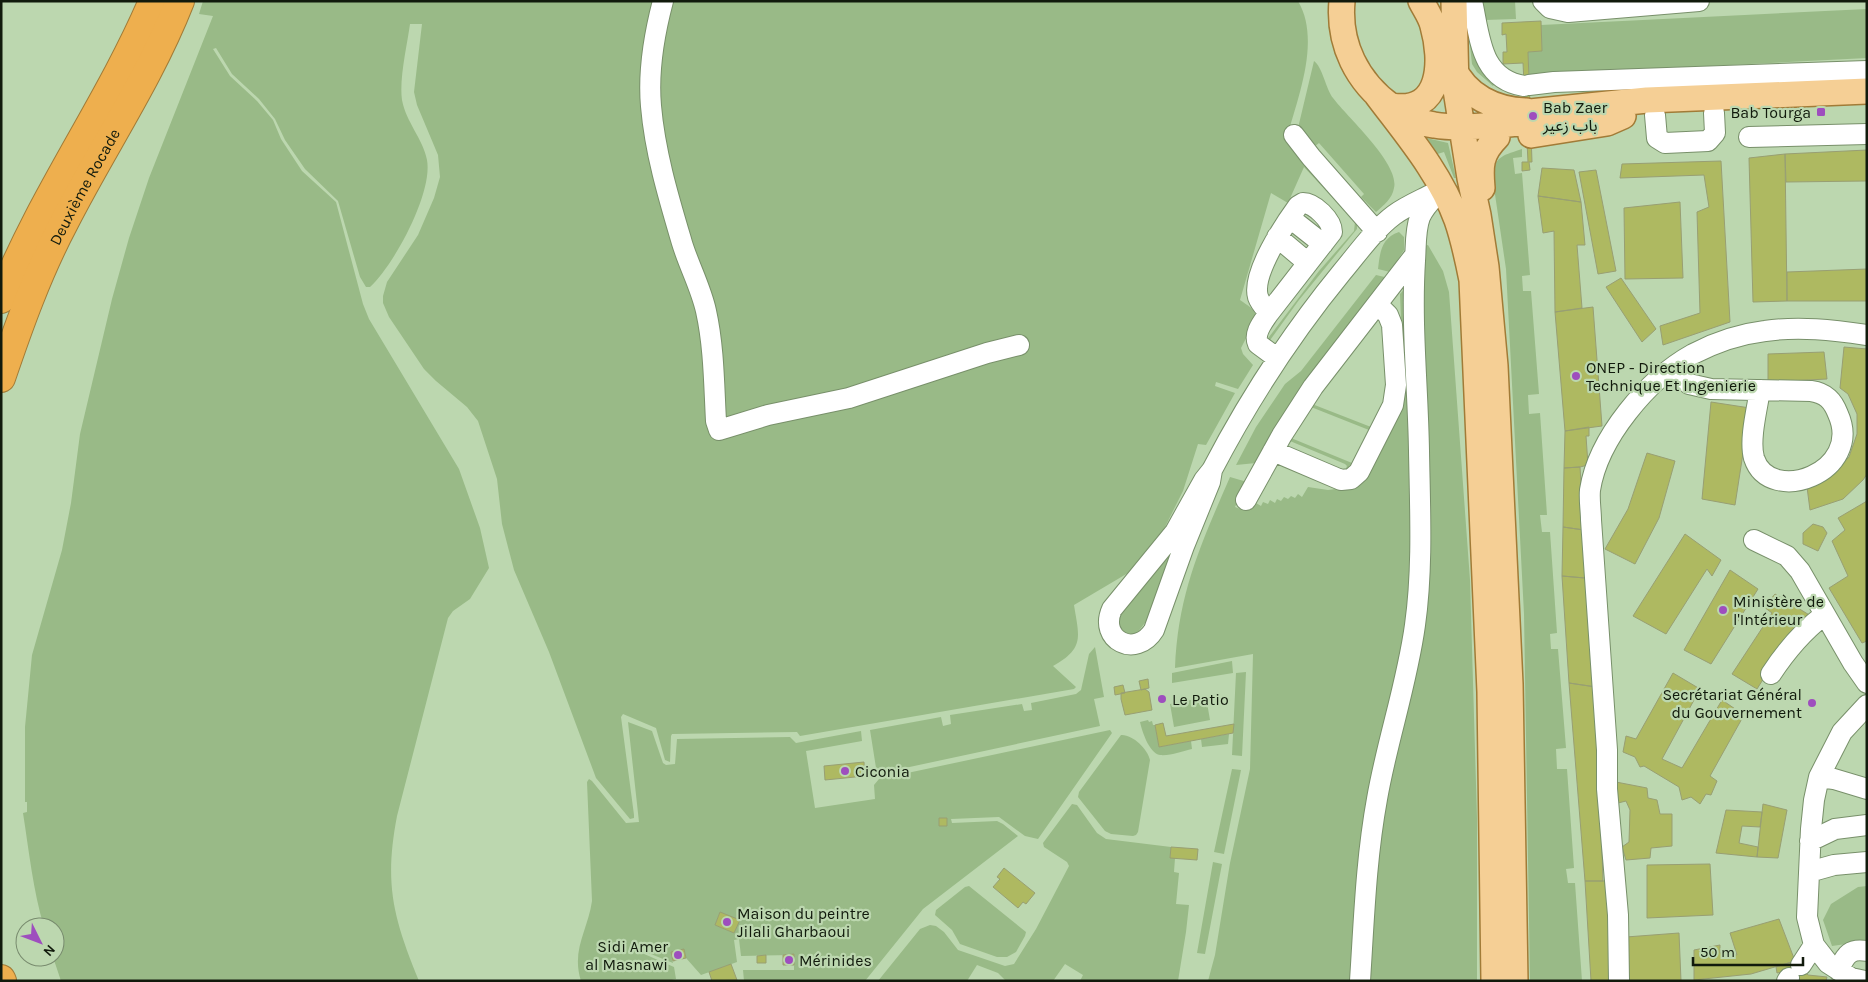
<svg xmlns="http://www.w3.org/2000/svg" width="1868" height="982" viewBox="0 0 1868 982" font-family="Karla,'Noto Sans Arabic',sans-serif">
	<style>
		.green { fill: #99ba87; fill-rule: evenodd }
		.building { fill: #aeb961; stroke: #989f73 }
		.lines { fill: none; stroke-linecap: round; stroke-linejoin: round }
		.minor-casing { stroke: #78906a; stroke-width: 22 }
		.major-casing { stroke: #a17b37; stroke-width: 28 }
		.highway-casing { stroke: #a17b37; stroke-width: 30 }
		.minor { stroke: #fff; stroke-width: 20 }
		.major { stroke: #f5cf95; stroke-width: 25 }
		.highway { stroke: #eeaf4e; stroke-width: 28 }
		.poi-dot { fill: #9e4ebe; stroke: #bcd7af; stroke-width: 2 }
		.labels { text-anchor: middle; stroke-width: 4.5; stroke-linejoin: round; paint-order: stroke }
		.poi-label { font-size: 16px; fill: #111a0c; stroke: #bcd7af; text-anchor: start }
		.street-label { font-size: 16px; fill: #111a0c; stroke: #bcd7af }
	</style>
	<rect width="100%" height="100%" fill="#bcd7af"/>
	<path class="green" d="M203,1H1298C1321,40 1298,97 1287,137L1357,223V229L1299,300L1268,343L1266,341L1319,271L1354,231L1355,222L1304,167L1288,203L1271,193L1240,300C1247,305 1257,310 1256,319L1241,348L1243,354L1253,365L1238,389L1216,382L1215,386L1235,393L1206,445L1198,444L1183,491L1164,529L1128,573L1074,605C1079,637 1085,648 1053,666L1076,687L1074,689L800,736L797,732L672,734L671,736L670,762L665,760L656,728L623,714L621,717L634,815V818L630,819L596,778L549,652L514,570L502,524L497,479L478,421L467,407L436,381L424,369L389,317L383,303V296L387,282L418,235L434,198L440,177L438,155L417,105L414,92L422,24H410C407,46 399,79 402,100C406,122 423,139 427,160C433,193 394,265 370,287H366L360,277L338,201L305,169L285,140L275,119L259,99L232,74L216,48L213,49L230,76L257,101L273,120L281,139L302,171L336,202L363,304L369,319L459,469L480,528L489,568L470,599L453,611L448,618L397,816C384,884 393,917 419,981H61L53,957H55V927H44C33,890 29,851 23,813L27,812V802H25V727L32,655L62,550L71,503L80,434L112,299L129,238L149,178L213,16L199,14Z
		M1465,1L1498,80L1493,86L1477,72L1472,64Z
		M1482,1H1515L1516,19L1485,20Z
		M1867,9V58L1529,75L1528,52L1542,51L1541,25Z
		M1314,61C1322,66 1326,89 1333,98C1348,118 1400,164 1394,188C1392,199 1384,205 1376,212L1361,197L1364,194L1319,143L1310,150L1298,128Z
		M1422,137L1448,143L1456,178H1454L1444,152L1434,155Z
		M1522,149V157L1513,158L1515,174L1522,173L1530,275L1522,276L1523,291H1531L1539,394L1528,395L1529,414L1540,413L1547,515H1540L1542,532H1550L1557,633L1550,634L1551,649H1558L1566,748L1556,749L1557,769H1567L1574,868L1566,869L1568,883H1575L1582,981H1530L1524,614L1506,269L1492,174C1496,155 1505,155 1522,149Z
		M1399,232L1404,237V250L1390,272L1378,269C1380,253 1381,238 1399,232Z
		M1428,245L1443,271L1449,292L1470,580L1477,818V981H1364L1374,863L1404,709L1420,291L1424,246Z
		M1376,275L1393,279L1256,463L1236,465L1256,427L1285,384L1301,371Z
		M1406,287L1412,592L1353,981H1208L1215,955L1230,863L1250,769L1253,654L1175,668C1178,593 1201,544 1230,477L1247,482L1235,507L1240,509L1243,505L1250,504L1255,506L1256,503L1261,506L1263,502L1268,504L1270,500L1275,503L1277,499L1281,501L1284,497L1288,499L1291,496L1295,498L1298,494L1302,497L1308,487L1328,490L1358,486L1404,398L1400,294Z
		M1312,404L1371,427L1369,430L1311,407Z
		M1291,438L1352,463L1353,465L1343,475L1347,466L1345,464L1290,441Z
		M1181,530L1148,619L1137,633L1133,634L1124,633L1118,627V617Z
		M1095,647L1104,697L1094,699L1100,726L877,774L870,730L941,717L943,726L951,724L950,715L1022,704L1024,711L1032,710L1031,703L1076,694L1081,690L1089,654Z
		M1232,661L1233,673L1172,683V673Z
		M1246,672L1242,756L1232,755L1236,673Z
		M1206,697L1210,720L1174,727L1170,704Z
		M1148,720L1149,722L1152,721L1153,725H1155L1159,747L1191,741L1192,749C1183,751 1170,756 1160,755C1149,753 1142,731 1140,722Z
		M628,722L652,731L663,763L666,765L675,764L677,739L790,737L796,743L861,731L862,741L806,751L815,808L875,799L874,785L879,779L1110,730L1112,733L1038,839L1025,836L999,817L951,819L952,823L997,821L1003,824L1018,836L923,909L865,981H744L743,970H794V955L741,956L739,939L734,940L737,962L701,975L686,958L684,949L671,952L673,963L636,948L635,950L674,967L676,979L667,981H581C571,950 588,930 592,901L587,782L589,779L592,781L626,823L639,822ZM720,912L739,920L734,933L715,925Z
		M1229,734L1228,744L1202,747L1201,739Z
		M1121,735C1132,734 1148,749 1150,760L1138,832L1136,835L1133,836L1111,834L1105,831L1078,797L1079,792Z
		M1232,769L1241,770L1224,854L1214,852Z
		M1072,804L1077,805L1097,833L1106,839L1171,847L1170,858H1175L1174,872L1179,873L1176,904L1189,905L1186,932L1178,981H1080L1083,975L1065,964L1053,981H1006L998,973L977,965L967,981H878L920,929L930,925L936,926L944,932L958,950L1005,966L1014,964L1036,929L1069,866L1067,862L1044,847L1043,843Z
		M1213,862L1222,864L1205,954L1197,953Z
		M969,886L1026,932L1025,936L1016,952L1007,957H997L960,944L952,930L935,915L936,910L965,887Z
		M1867,886V941L1832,946L1823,920L1831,904L1858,887Z"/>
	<path class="building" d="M1541,21L1542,51L1528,52L1532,162H1529L1530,170L1522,171V162H1528L1523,63L1503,64V52H1507L1506,34L1502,35V23Z
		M1867,150V181L1786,182L1785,154Z
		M1785,154L1787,301L1753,302L1749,158Z
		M1721,161L1730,322L1663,345L1660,326L1700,313L1697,212L1709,207L1704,175L1620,178L1622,164Z
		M1542,168L1574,170L1581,202L1538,196Z
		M1596,170L1616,271L1598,274L1579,172Z
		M1538,196L1581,202L1585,245H1577L1582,308L1555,312L1554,231L1543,233Z
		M1680,202L1683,278L1625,279L1624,208Z
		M1867,269V301H1787V272Z
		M1621,278L1656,329L1642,342L1606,287Z
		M1593,307L1602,426L1565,431L1555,312Z
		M1844,347L1867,349V474L1863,480L1843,499L1810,510L1807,487L1832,475L1849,457L1857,434V414L1848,394L1840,388Z
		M1824,352L1827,379L1768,382V354Z
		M1711,402L1750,408L1735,505L1702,499Z
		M1589,427V436H1586L1588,465L1580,467L1564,468L1565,431Z
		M1647,453L1675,461L1659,518L1635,564L1605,549L1628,509Z
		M1580,467L1584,530L1563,527L1564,468Z
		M1867,501V641L1862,643L1829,588L1848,576L1832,541L1845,530L1838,518Z
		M1813,524L1823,527L1827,533L1818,551L1803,544V533Z
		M1563,527L1584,530L1585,578L1562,576Z
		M1685,534L1721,560L1712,576L1707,569L1666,634L1633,616Z
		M1730,570L1758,589L1711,664L1684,650Z
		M1562,576L1585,578L1596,687L1569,683Z
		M1775,594L1811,616L1806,625L1800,620L1757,689L1732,674L1772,613L1764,607Z
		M1673,673L1700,689L1662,759L1682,768L1722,700L1744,715L1710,776L1717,781L1711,795L1706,794L1700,804L1691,797L1682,800L1679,787L1644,766L1640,767L1635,757L1623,752L1626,736L1636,739Z
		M1148,679L1149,688L1141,690L1139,681Z
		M1569,683L1596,687L1603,881H1585Z
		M1123,685L1125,693L1115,695L1114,687Z
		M1145,689L1149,692L1152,710L1125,715L1121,699V693Z
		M1163,723L1166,736L1234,724L1233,733L1159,747L1155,725Z
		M864,762L865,776L825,780L824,766Z
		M1616,782L1647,788L1648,798L1657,800L1660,814H1672V846L1651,848L1650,858L1626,860L1622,847L1629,842L1630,810L1626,801L1614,804Z
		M1763,804L1787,810L1778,858L1757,857Z
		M1726,810L1762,812L1760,827L1742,826L1739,843L1758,847L1757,857L1716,853Z
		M939,818H947V826H939Z
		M1171,847L1198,849L1197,860L1170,858Z
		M1710,864L1713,915L1647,918V865Z
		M1004,868L1035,893L1026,904L1023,902L1018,908L993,887L1000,879L997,877Z
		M1585,881H1607L1614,981H1591Z
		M720,912L740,920L734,933L715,925Z
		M1779,919L1795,961L1751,974L1694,980V950L1720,945V953L1737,955L1730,933Z
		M1679,933L1681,981H1629L1626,937Z
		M684,949L686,958L673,961L671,952Z
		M794,954V965H783V955Z
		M766,955V963H757V956Z
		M1795,961L1808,975L1827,977L1826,981H1798L1789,971L1777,973L1776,967Z
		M731,964L737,980L712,981L709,972Z"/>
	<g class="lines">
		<g class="minor-casing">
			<path id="minor" d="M663,1C654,35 648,72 651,106C655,153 669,199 682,243C689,266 701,288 706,311C714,347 714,385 716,421L719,430L768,415L849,398L987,353L1019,345
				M1472,1C1480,37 1480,79 1524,86
				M1543,1L1550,8L1568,12L1699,1
				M1529,85L1554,82L1867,71
				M1655,115L1657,138L1665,143L1708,141L1715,133L1714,113
				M1294,135L1311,157L1377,232
				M1749,137L1867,134
				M1303,203C1314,203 1332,220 1332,232L1269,313C1265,308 1260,303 1258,297C1251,274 1285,224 1298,206Z
				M1290,218L1323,244
				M1277,237L1308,263
				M1269,313C1263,322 1253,333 1258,344L1277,358
				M1670,370L1689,384L1711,389L1811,391C1826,393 1833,401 1838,414C1864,472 1770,507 1754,458C1749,440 1757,409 1760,390
				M1273,451L1341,480L1351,479L1359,472L1393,405L1396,385L1392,325L1388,315L1377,304
				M1212,470L1210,482L1184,546L1154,630C1136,659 1098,640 1112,609L1175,532L1204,480L1212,470C1249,399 1292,333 1342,272C1358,253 1374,230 1394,215C1406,206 1421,200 1434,193
				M1246,500L1282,435L1313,387L1415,255
				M1754,540L1787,556L1800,571L1853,663L1867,683
				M1771,674C1786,651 1802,632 1824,615
				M1819,777L1834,779L1867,789
				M1810,841L1835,829L1867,825
				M1809,872L1834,865L1867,862
				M1801,965L1814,945
				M1838,970C1846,955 1849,948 1867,951
				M1360,981C1364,920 1366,859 1377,799C1387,741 1407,684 1415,625C1423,568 1420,509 1419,451C1418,388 1411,325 1415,261C1416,247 1415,230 1420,217C1425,205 1434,198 1442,189
				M1619,981L1618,915L1607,789V750L1591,520C1591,511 1589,500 1590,490C1598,438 1648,379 1693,354C1714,343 1740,334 1765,331C1799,326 1833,330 1867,335
				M1787,981L1789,978
				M1865,981L1851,978L1828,963L1814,945L1807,917L1811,829L1814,800L1819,777L1842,732L1867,705"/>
		</g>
		<g class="major-casing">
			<path id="major" d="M1342,1C1338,44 1357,82 1392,107C1405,116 1418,123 1434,125C1463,130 1496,124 1526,123
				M1454,1L1456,90L1470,178L1478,215L1486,267L1495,366L1510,684L1515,981
				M1453,67C1466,96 1495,110 1526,111
				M1377,95C1407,135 1440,173 1457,220C1464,240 1468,260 1472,280L1490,692L1494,981
				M1392,106C1442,114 1443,61 1433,26C1431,17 1425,9 1421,1
				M1530,112L1647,100L1867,91
				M1531,135L1607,123L1623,116
				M1482,188C1480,166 1480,154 1497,137"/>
		</g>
		<g class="highway-casing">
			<g id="highway">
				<path d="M1,299C42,195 109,104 153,1"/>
				<path id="s1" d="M1,378C19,325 38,272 64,223C102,148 149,80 180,1"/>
				<path d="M1,979L2,981"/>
			</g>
		</g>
		<use href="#minor" class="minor"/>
		<use href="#major" class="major"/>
		<use href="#highway" class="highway"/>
	</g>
	<g class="poi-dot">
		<rect x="1816" y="107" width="10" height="10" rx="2.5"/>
		<circle cx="1533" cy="116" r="5"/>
		<circle cx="1576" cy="376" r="5"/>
		<circle cx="1723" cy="610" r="5"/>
		<circle cx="1162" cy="699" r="5"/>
		<circle cx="1812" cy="703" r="5"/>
		<circle cx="845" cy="771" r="5"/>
		<circle cx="727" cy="922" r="5"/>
		<circle cx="678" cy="955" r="5"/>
		<circle cx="789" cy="960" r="5"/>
	</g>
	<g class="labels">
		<g class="poi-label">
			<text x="1543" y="113">Bab Zaer<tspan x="1543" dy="18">باب زعير</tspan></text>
			<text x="1811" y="118" text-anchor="end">Bab Tourga</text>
			<text x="1586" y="373">ONEP - Direction<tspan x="1586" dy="18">Technique Et Ingenierie</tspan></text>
			<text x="1733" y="607">Ministère de<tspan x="1733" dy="18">l'Intérieur</tspan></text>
			<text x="1802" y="700" text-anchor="end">Secrétariat Général<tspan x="1802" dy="18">du Gouvernement</tspan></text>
			<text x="1172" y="705">Le Patio</text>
			<text x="855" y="777">Ciconia</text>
			<text x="737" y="919">Maison du peintre<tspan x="737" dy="18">Jilali Gharbaoui</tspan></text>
			<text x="668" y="952" text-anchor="end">Sidi Amer<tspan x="668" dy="18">al Masnawi</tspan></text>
			<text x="799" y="966">Mérinides</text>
		</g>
		<g class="street-label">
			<text dy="6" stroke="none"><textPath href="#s1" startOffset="209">Deuxième Rocade</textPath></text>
		</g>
	</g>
	<rect width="1868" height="982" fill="none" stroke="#111a0c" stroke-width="5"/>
	<g transform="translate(40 942) rotate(132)"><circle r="24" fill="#bcd7af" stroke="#788b6e"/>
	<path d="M0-4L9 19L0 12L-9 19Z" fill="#9e4ebe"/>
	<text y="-8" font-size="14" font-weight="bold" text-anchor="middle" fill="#111a0c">N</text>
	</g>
	<path d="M1693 957v8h110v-8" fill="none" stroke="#111a0c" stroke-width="2.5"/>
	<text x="1700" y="957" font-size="15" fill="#111a0c" stroke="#bcd7af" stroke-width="4" paint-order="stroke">50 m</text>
</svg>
